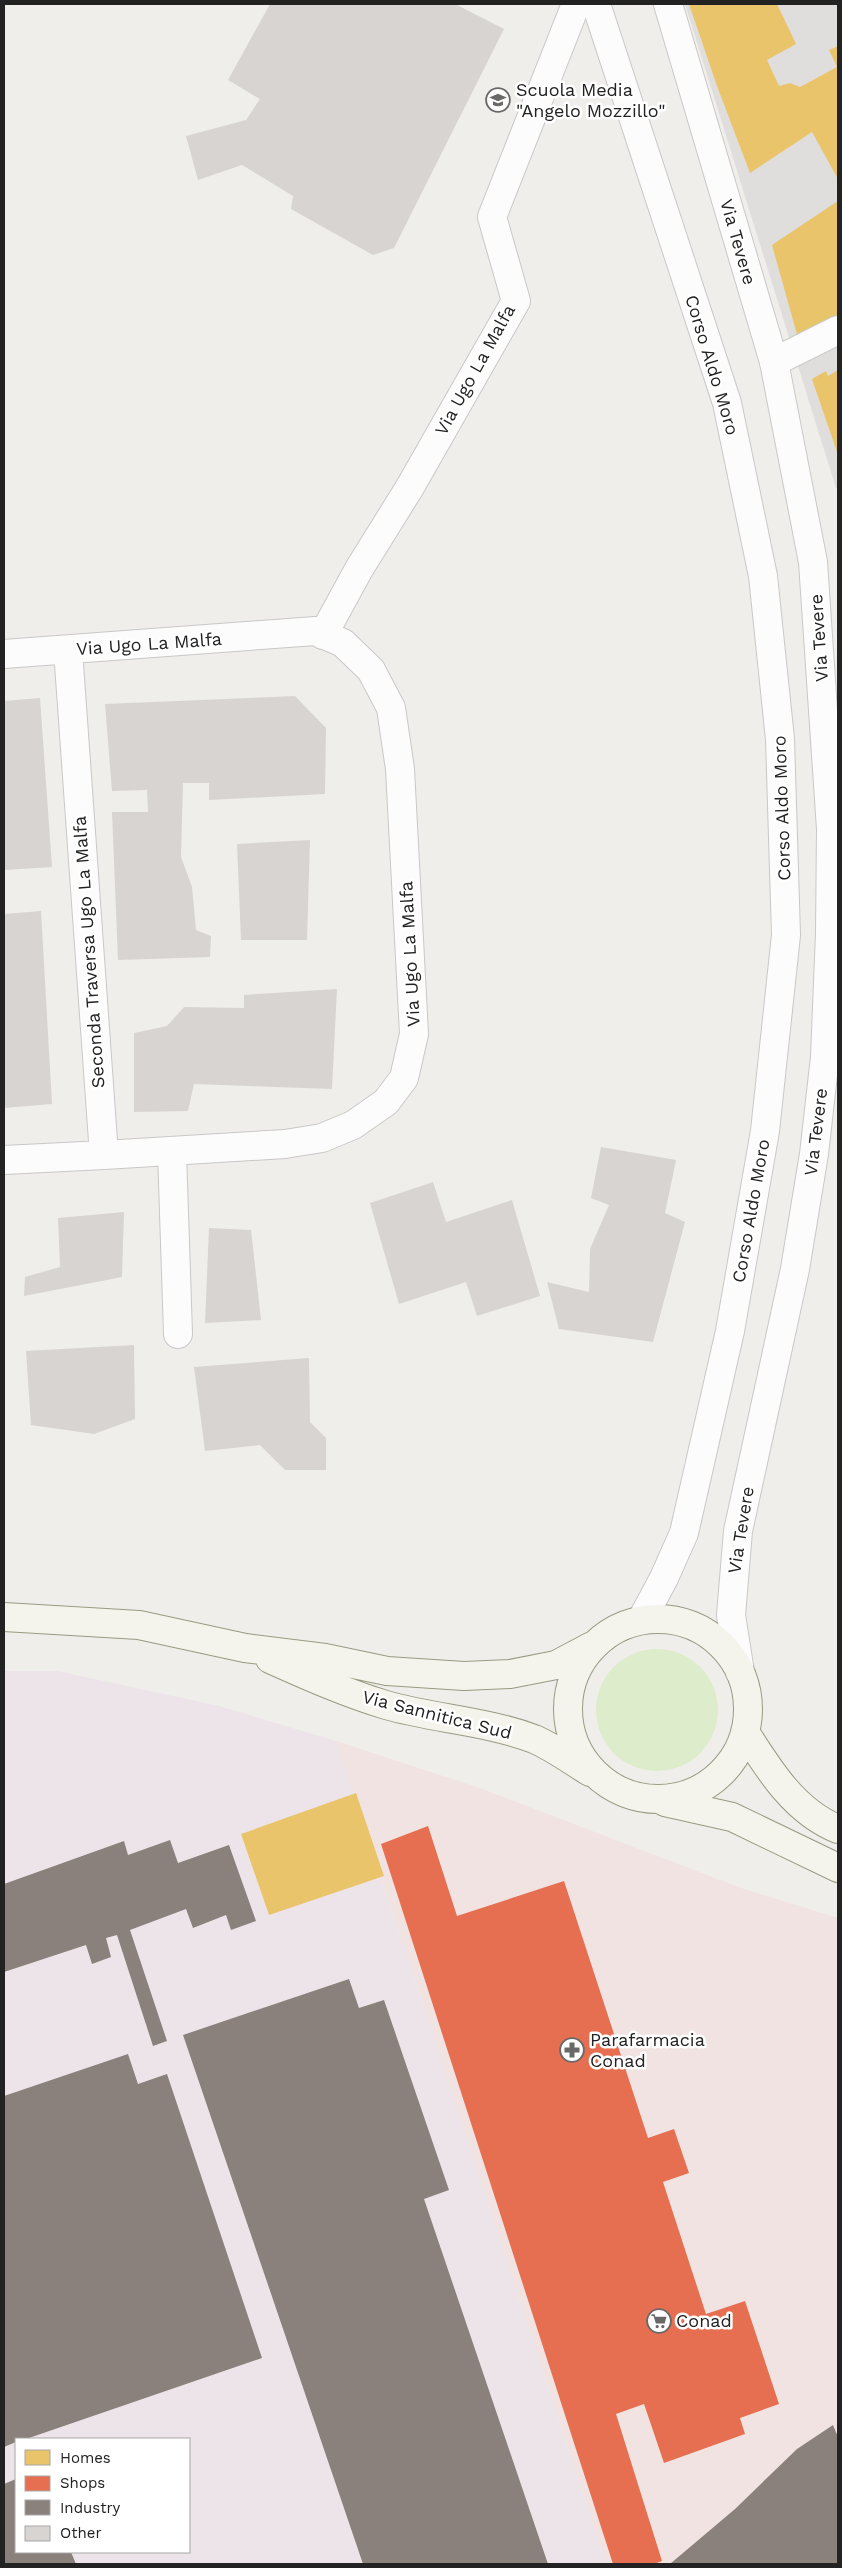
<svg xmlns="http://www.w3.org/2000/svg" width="842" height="2568" viewBox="0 0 842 2568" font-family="'Work Sans',sans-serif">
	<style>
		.residential { fill: #dfdedc }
		.commercial { fill: #f1e3e1 }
		.industrial { fill: #ede4e9; fill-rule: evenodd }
		.grass { fill: #ddeccb }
		.homes { fill: #e9c46a }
		.shops { fill: #e76f51 }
		.industry { fill: #8a817c }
		.building { fill: #d7d4d2 }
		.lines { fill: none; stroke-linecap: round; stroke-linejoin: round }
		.minor-casing { stroke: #c9c8c7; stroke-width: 30 }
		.tertiary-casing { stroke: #c9c8c7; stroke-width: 30 }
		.secondary-casing { stroke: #999a82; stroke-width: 30 }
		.minor { stroke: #fdfcfc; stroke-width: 28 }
		.tertiary { stroke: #fdfcfc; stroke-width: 28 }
		.secondary { stroke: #f4f4ed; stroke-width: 28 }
		.labels { text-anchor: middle; stroke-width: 5; stroke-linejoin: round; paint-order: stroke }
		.poi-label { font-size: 18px; fill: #222; stroke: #fff; text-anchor: start }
		.street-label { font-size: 18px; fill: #222; stroke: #fff }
	</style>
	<rect width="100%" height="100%" fill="#f0eeeb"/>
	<path class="residential" d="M685,4H838V487L836,488Z"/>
	<path class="commercial" d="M336,1741L480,1788L741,1888L838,1918V2564H606Z"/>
	<path class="industrial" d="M4,1671H58L219,1706L336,1741L606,2564H4ZM16,2439H189V2552H16Z"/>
	<path class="grass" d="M596 1710a61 61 0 1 1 122 0a61 61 0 1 1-122 0Z"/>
	<path class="homes" d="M689,4H777L796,44L767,60L779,86L790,83L800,87L837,67L829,50L838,46V179L812,132L750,173L717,86Z
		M838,201V314L798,338L772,245Z
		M838,370V455L812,379L826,371L828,376Z
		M356,1793L384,1876L269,1915L241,1834Z"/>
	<path class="shops" d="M428,1826L457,1916L564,1881L648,2138L674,2129L689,2173L663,2182L706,2314L745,2301L779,2404L740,2418L745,2434L664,2463L644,2404L616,2414L662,2561L654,2564H613L381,1844Z"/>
	<path class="industry" d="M170,1840L178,1863L229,1845L256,1921L231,1930L226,1915L193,1928L186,1909L130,1930L167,2041L153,2046L117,1935L106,1938L111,1957L92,1964L86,1945L4,1972V1884L124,1841L128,1855Z
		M349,1979L359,2008L384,2000L449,2190L424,2199L548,2564H363L183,2035Z
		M128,2054L138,2084L167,2074L262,2358L26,2439H16V2442L4,2447V2096Z
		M833,2425L838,2437V2564H670L735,2509L797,2449Z
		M16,2479V2552H71L76,2564H4V2484Z"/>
	<path class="building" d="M270,4H455L504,29L394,248L373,255L291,209L293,196L242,165L198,180L186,136L246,120L260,99L228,80Z
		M295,696L326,728L325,794L209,800V783H183L181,857L192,887L196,930L211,936L210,957L118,960L112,812H148L147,790L112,791L105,704Z
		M40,698L52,867L4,870V701Z
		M310,840L307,940H241L237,844Z
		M41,911L52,1104L4,1108V914Z
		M337,989L332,1089L194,1084L188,1111L134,1112V1033L167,1026L184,1007L244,1008V995Z
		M601,1147L676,1160L665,1213L685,1222L653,1342L559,1329L547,1282L589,1292L590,1249L609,1205L591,1198Z
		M433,1182L446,1222L512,1200L540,1296L477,1316L466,1282L399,1304L370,1203Z
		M124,1212L122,1277L24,1296L25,1277L60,1267L58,1218Z
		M209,1228L251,1230L261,1320L205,1323Z
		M134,1345L135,1419L94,1434L31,1425L26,1351Z
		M309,1358L310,1422L326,1438V1470H285L260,1445L205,1451L194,1367Z"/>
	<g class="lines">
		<g class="minor-casing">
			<path id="minor" d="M774,362L838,330
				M323,635L359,569L410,487L516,301L492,217L576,4
				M4,654L315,631L343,643L371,670L391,708L400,769L414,1034L404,1078L386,1102L353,1125L322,1138L285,1144L104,1155
				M172,1152L178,1334
				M4,1160L104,1155L68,650"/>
		</g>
		<g class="tertiary-casing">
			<path id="tertiary" d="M596,4L727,403L763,576L780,739L786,935L765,1131L730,1331L684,1533L664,1578L642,1619
				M668,4L774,362L813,562L831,829L830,933L825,1057L814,1154L795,1269L738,1531L731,1615L740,1672"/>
		</g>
		<g class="secondary-casing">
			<path id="secondary" d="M4,1617L139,1625L245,1648L325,1658L387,1671L464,1676L510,1674L556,1665L592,1646
				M568 1709a90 90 0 1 1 180 0a90 90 0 1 1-180 0Z
				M270,1659C308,1676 346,1693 386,1705C435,1719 487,1721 534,1739C553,1747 572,1761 590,1772
				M745,1732C769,1770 795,1812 838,1829
				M665,1802L732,1817L838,1868"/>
		</g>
		<use href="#minor" class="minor"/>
		<use href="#tertiary" class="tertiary"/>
		<use href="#secondary" class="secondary"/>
	</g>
	<defs>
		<g id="school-ring" transform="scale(1.25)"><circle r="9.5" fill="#fff" stroke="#6a6968" stroke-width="1.5"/><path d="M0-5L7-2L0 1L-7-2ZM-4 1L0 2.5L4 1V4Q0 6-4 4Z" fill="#6a6968"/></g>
		<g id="pharmacy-ring" transform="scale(1.25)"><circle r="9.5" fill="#fff" stroke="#6a6968" stroke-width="1.5"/><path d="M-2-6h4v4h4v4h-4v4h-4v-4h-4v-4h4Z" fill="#6a6968"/></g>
		<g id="supermarket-ring" transform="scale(1.25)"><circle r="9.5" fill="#fff" stroke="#6a6968" stroke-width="1.5"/><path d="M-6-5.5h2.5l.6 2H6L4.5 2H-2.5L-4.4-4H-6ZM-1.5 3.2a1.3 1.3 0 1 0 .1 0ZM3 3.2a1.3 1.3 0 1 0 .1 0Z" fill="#6a6968"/></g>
	</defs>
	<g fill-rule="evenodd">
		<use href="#school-ring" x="498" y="100"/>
		<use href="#pharmacy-ring" x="572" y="2050"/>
		<use href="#supermarket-ring" x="659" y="2321"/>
	</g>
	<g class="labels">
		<g class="poi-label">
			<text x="516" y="96">Scuola Media<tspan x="516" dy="21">"Angelo Mozzillo"</tspan></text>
			<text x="590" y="2046">Parafarmacia<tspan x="590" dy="21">Conad</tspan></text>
			<text x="676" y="2327">Conad</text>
		</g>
		<g class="street-label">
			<text transform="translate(738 242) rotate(74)" y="6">Via Tevere</text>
			<text transform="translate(712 365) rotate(73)" y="6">Corso Aldo Moro</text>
			<text transform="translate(475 370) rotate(-61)" y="6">Via Ugo La Malfa</text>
			<text transform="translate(819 638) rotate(-94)" y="6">Via Tevere</text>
			<text transform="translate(149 644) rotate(-4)" y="6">Via Ugo La Malfa</text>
			<text transform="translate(782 808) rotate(-92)" y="6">Corso Aldo Moro</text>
			<text transform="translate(89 952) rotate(-94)" y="6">Seconda Traversa Ugo La Malfa</text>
			<text transform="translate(410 954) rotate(-93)" y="6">Via Ugo La Malfa</text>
			<text transform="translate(816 1132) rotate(-83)" y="6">Via Tevere</text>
			<text transform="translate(751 1211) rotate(-80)" y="6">Corso Aldo Moro</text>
			<text transform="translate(741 1530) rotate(-81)" y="6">Via Tevere</text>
			<text transform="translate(437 1715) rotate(14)" y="6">Via Sannitica Sud</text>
		</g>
	</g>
	<rect width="842" height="2568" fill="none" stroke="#222222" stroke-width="10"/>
	<rect x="15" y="2438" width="175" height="115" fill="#ffffff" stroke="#a7a7a7"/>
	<rect x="25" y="2450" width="25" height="15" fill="#e9c46a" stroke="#a7a7a7"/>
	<text x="60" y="2463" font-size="15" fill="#222222">Homes</text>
	<rect x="25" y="2476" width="25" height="15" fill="#e76f51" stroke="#a7a7a7"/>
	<text x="60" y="2488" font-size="15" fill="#222222">Shops</text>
	<rect x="25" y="2500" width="25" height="15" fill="#8a817c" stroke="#a7a7a7"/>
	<text x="60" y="2513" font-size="15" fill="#222222">Industry</text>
	<rect x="25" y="2526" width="25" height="15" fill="#d7d4d2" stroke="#a7a7a7"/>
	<text x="60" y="2538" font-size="15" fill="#222222">Other</text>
</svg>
